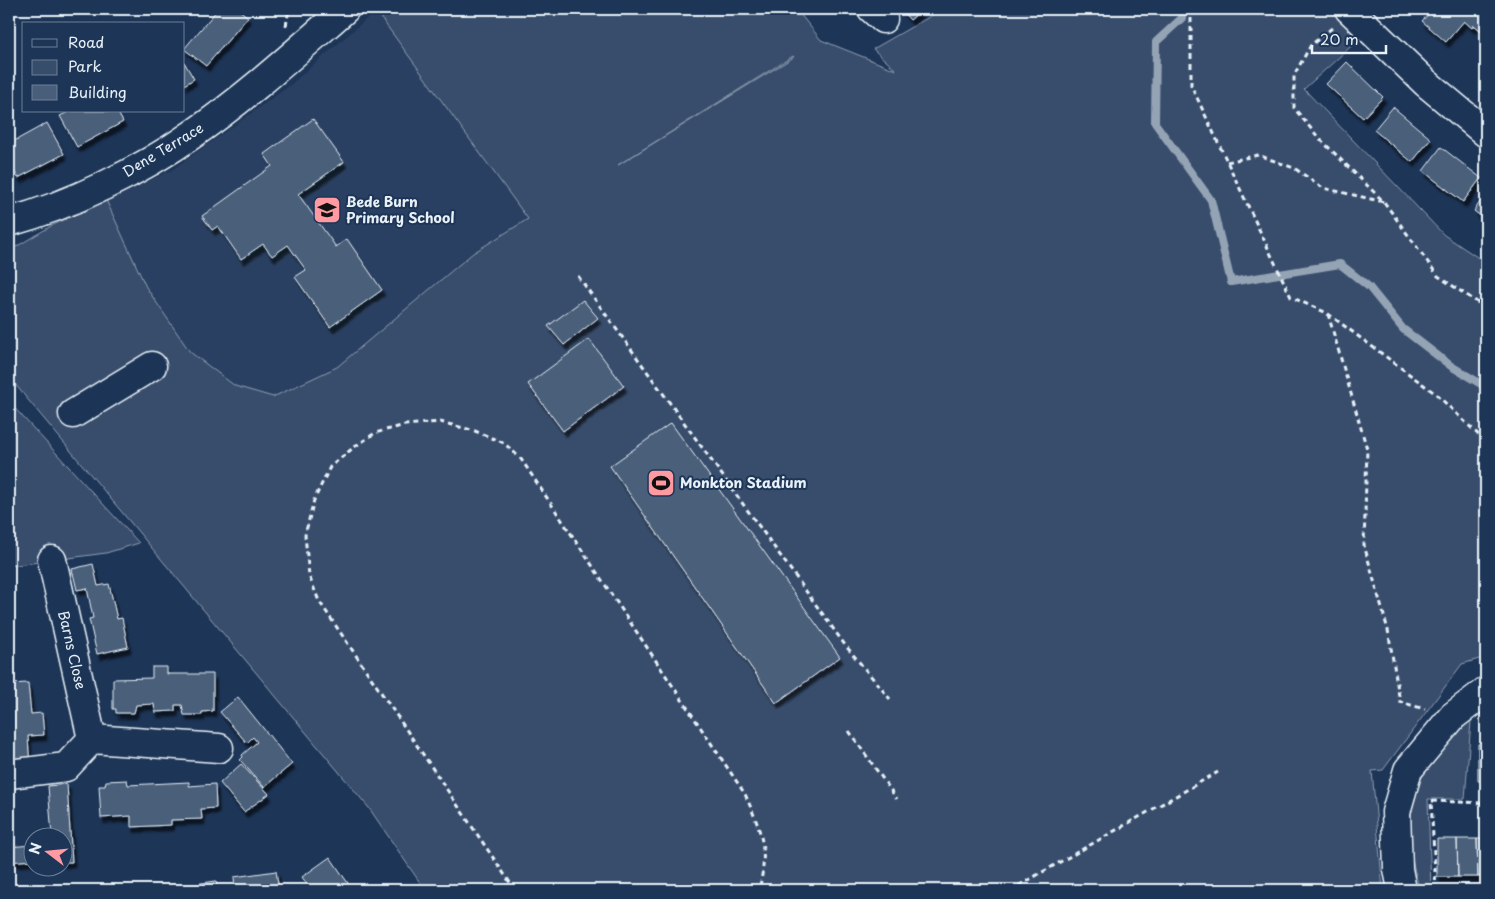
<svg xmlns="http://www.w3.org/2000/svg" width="1495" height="899" viewBox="0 0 1495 899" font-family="'Playpen Sans',sans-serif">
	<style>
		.built { fill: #2a4162 }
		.green { fill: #374d6c; stroke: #909fb2; fill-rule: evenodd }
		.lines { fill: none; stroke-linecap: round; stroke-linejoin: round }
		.stream { stroke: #95a4b5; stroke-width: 8 }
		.building { fill: #495e7a; stroke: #e8f1f8; filter: url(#shadow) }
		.minor-casing { stroke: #e8f1f8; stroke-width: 31 }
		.path { stroke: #e8f1f8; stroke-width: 3; stroke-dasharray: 5 4; stroke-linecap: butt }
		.minor { stroke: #1d3557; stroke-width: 28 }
		.labels { text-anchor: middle; stroke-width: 4; stroke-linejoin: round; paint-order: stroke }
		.street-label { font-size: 14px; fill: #e8f1f8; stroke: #1d3557 }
		.poi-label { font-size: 14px; font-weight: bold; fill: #e8f1f8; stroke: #1d3557; text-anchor: start }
	</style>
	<defs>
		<filter id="shadow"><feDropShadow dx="3" dy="5.5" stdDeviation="1" flood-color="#0009"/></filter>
	</defs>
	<rect width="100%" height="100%" fill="#1d3557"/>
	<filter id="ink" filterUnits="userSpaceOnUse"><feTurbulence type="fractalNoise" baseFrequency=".02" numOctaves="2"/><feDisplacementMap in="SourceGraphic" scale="10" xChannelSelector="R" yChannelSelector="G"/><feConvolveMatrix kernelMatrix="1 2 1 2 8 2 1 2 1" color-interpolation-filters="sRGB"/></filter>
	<g filter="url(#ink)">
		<path class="built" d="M378,9H796L821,40L753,83L473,253L337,367L273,397L235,386L190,352L146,287L106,200L172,170L288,87Z"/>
		<path class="green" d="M378,9H796L821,40L896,70L873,49L943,9H1332L1358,40L1304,89L1444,235L1486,263V657L1462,664L1383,770L1372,771L1383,890H425L369,808L9,377V251L51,226L106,200L146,287L190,352L235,386L273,397L337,367L473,253L528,219L376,11ZM794,57L618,165L793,56Z
			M9,402L139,543L106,553L9,566Z
			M1471,721L1465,799H1428L1431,890H1420C1403,838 1406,787 1444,744C1452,736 1462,729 1471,721Z"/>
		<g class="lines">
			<path class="stream" d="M1182,9V18L1156,42L1155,123L1211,200L1231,282L1340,264L1369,287L1403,329L1451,366L1486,387"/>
		</g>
		<path class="building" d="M218,9H238L248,17L206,66L184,49Z
			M900,9H923L910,20Z
			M1433,9H1486V35L1474,25L1472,28L1464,21L1446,42L1422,21Z
			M184,62L194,79L184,85Z
			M1347,62L1383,97L1363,118L1326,84Z
			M1393,107L1431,139L1412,162L1374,130Z
			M70,111H117L123,122L77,147L60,116Z
			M313,119L344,162L298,194L336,247L347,239L382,290L330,327L295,277L306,270L288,245L272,256L263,244L241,259L218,226L212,230L202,216L272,166L264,154Z
			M47,123L64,154L18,178L9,161V144Z
			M1441,147L1481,178L1463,202L1423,171Z
			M1486,193V220L1474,211Z
			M583,300L598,318L564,345L548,326Z
			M589,339L624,386L563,431L528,384Z
			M671,423L840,657L776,703L610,466Z
			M93,564L98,586L109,584L117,619L122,618L128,647L97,654L89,619L93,618L87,588L77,590L72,569Z
			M152,667H167V674H213V711L202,712V715H184L182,705H175V711L155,712L154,704L136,705L134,713H116V709H113V679L152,678Z
			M28,683L31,714L42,713L44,735L28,736L30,769L9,771V684Z
			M238,697L292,764L264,787L240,760L243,757L242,755L257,742L253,737L247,743L220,712Z
			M1478,744H1486V781H1478Z
			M241,764L269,794L244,812L220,783Z
			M127,780L128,785L189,782V786L215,784L216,808L201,809L202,819L171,820V825L131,827V816L101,818L99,786H105L106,781Z
			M67,784L72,862H62V836H52L48,786Z
			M1437,839H1457L1458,877H1437Z
			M1457,839H1477L1478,877H1458Z
			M1477,839H1486V876L1478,877Z
			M32,845V860L9,862V847Z
			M330,857L352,889L350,890H311L302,877Z
			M276,871L279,890H235L234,877Z
			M216,881L218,890H174V887Z"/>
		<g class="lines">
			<g class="minor-casing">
				<path id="minor" d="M872,9L883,19
					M1349,9L1426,83L1486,133
					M9,222C70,205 141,171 193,134C247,97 296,52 345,9
					M73,414L152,366
					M52,560L92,739L219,748
					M9,774L66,767L92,739
					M1402,890L1398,869L1396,812L1408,770L1453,716L1486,691"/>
			</g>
			<path class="path" d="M1191,9V85L1291,297L1327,313L1436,394L1486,442
				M286,26L289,9
				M1332,28L1311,45L1294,75V108L1318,137L1384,202L1438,276L1486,308
				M1227,162L1258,155L1294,168L1323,188L1384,202
				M578,276L845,645L890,699
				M1328,314L1367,449L1364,545L1388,630L1400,702L1425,709
				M849,731L897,799
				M515,890L319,601L309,576L305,535L314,500L330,467L353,448L375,433L405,425L440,422L475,431L504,443L521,459L745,794C761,831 769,849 759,890
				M1011,890L1218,772
				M1436,890L1431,801L1486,803"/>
			<use href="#minor" class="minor"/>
		</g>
	</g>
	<defs>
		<g id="school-square" transform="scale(1.4375)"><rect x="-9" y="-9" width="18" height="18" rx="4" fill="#ff9aa2" stroke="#1d3557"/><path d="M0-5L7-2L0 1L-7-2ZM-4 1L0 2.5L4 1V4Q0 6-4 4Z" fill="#111"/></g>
		<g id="stadium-square" transform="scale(1.4375)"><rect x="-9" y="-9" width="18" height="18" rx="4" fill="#ff9aa2" stroke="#1d3557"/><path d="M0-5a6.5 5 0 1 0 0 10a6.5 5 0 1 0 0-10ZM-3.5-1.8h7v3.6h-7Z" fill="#111"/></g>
	</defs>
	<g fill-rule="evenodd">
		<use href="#school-square" x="327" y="210"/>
		<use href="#stadium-square" x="661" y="483"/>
	</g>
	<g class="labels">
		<g class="street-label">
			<text transform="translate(163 150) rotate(-31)" y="5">Dene Terrace</text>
			<text transform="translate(72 650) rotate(77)" y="5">Barns Close</text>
		</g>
		<g class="poi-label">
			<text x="346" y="207">Bede Burn<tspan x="346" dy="16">Primary School</tspan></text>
			<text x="680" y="488">Monkton Stadium</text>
		</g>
	</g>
	<rect width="1495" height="899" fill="none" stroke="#1d3557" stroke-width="30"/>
	<rect x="15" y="15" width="1465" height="869" fill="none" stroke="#e8f1f8" stroke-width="2" filter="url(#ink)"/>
	<rect x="22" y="22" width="162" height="90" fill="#1d3557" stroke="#6e8097"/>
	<rect x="32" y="39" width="25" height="8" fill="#1d3557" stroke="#6e8097"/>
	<text x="68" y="48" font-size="15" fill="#e8f1f8">Road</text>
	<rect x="32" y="60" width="25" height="15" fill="#374d6c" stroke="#6e8097"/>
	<text x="68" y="72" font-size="15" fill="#e8f1f8">Park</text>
	<rect x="32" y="85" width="25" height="15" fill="#495e7a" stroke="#6e8097"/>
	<text x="68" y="98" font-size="15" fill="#e8f1f8">Building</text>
	<g transform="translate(48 852) rotate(286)"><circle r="24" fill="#1d3557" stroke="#6e8097"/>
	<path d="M0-4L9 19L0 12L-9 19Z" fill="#ff9aa2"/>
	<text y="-8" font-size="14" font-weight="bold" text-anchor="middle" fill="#e8f1f8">N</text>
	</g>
	<path d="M1312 45v8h74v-8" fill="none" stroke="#e8f1f8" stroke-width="2.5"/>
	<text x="1320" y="45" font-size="15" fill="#e8f1f8" stroke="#1d3557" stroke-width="4" paint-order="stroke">20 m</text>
</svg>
